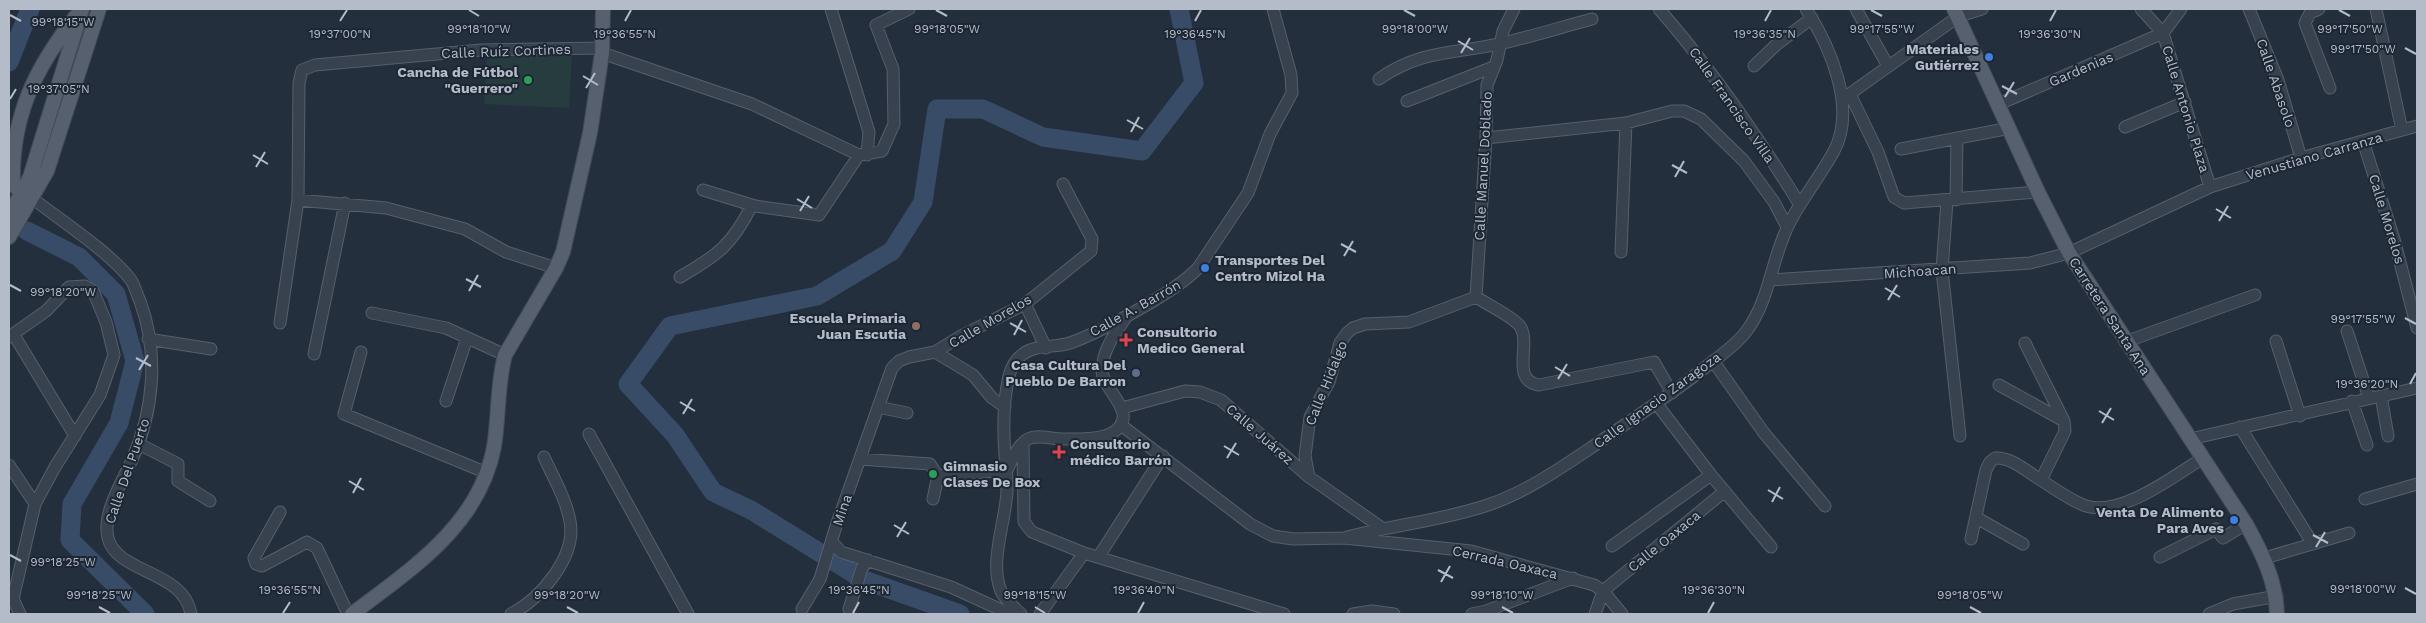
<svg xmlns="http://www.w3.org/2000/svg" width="2426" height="623" viewBox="0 0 2426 623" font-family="'Work Sans',sans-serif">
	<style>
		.green { fill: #263c3f }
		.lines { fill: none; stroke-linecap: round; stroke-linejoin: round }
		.river { stroke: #394c67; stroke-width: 19 }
		.minor-casing { stroke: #565f6c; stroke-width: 13 }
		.major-casing { stroke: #414a57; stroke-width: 16 }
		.minor { stroke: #38414e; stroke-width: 11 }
		.major { stroke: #56606e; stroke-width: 14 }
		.ticks { fill: none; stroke: #b4bcc9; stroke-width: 2 }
		.shop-dot { fill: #3f7fe0; stroke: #1d2633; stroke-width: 2 }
		.leisure-dot { fill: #2e9e5b; stroke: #1d2633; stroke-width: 2 }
		.education-dot { fill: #8d6e63; stroke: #1d2633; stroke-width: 2 }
		.health-dot { fill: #e0444e; stroke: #1d2633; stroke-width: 2 }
		.service-dot { fill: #5c6f8a; stroke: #1d2633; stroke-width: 2 }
		.labels { text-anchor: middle; stroke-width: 4; stroke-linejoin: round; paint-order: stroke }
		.poi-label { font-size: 14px; font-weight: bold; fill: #b4bcc9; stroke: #1d2633; text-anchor: end }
		.street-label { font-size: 14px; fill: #b4bcc9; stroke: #1d2633 }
		.ticks-label { font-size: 12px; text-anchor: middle; fill: #b4bcc9; stroke: #1d2633; stroke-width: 4; stroke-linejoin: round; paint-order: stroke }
	</style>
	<rect width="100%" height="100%" fill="#242f3e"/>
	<path class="green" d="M487,52L572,56L569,108L484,104Z"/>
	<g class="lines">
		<path class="river" d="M9,62L30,9
			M27,231L79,257L116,294L135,361L119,423L72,504L70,540L145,614
			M960,614L864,580L751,510L713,492L675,435L628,384L670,326L817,296L892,251L923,202L937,109H983L1043,137L1142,151L1194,83L1179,9"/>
		<g class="minor-casing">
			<path id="minor" d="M831,9L869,132L867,155
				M1659,9C1713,71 1757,135 1800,205
				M1856,9L1888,66
				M2141,9L2163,33L2210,187
				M2249,9L2278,80L2301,158
				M2319,9L2310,13L2305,23L2330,88
				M2376,9L2402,130
				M602,53L752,104L859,155L882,151L894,124L893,69L876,25L909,9
				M1754,66L1777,44L1812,18
				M1379,79C1422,49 1456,54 1503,43C1533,36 1562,27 1592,19
				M1850,94L1878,152L1894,197L1904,203L2038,192
				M1844,98L1959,16L1982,9
				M1407,101L1493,67
				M1999,104L2163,33L2181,9
				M2125,127L2185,102
				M1486,138L1626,123L1672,111H1684L1701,119L1744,161L1774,202L1787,227
				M2363,141L2394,239L2417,328
				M1901,149L2010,128
				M703,190L755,206L819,215L859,155
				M24,194L32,198C60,220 111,253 131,280C135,286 137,295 140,301C159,353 154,410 132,460C122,482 102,513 108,538C117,574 184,570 191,614
				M298,200L386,208L465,229L506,252L556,268
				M1956,200L1957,139
				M1947,201L1942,270L1960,436
				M1621,252L1626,123
				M680,277C718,255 732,245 752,205
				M1770,280L2030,263L2069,253L2210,187L2301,158L2417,126
				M1476,297L1486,138L1487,85L1497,60L1503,31L1514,9
				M1476,297C1488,305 1510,315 1519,325C1533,342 1509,380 1539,385L1654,362L1672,393
				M1025,304L1046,348
				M372,313L446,328L505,355
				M280,323L298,200L299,83L302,70L315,65L481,50L602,48
				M2347,331L2369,398
				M14,335L75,436
				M9,337L46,311L69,287L85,286L93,291L106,322L114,355L100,395L55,467L35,504L13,599L20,614
				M148,339L211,349
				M2276,341L2300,416
				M2125,342L2255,295
				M2025,343L2064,421L2065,431L2041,480
				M361,352L344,414L487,473
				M935,352L973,375L992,398L1005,407
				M314,354L345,203
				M1713,361L1764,433L1825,506
				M1999,385L2064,421
				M2381,396L2388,436
				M446,401L467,338
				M2352,401L2367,445
				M1656,403L1711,475L1771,547
				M878,407L907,413
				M1122,408L1185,391L1200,392L1221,400L1309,477L1382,528
				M1121,425L1250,524L1273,536L1293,539L1344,538L1471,551L1594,585L1603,591L1622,614
				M2240,427L2313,544
				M589,434L688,614
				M2190,439L2417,388
				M1023,443L1024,522L1032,532L1084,553L1284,614
				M139,444L178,464V481L210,501
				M860,459L930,464L938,476
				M9,465L35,504
				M1007,470C1012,460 1018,444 1028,439C1038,434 1052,439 1062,439C1078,439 1110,441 1120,426C1133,409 1103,389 1102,371C1102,350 1116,332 1127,316
				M938,476L1007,470
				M1309,477L1305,456L1310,417L1329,382L1340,343L1347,333L1353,328L1365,324L1409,322L1476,297
				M933,499L938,476
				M2365,499L2417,484
				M280,512L254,558L256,564L262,566L307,542L317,548L348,614
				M1977,518L2023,544
				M1344,538C1391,525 1441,521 1488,505C1529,491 1565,465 1601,441C1634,418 1667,397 1698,373C1713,361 1733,348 1745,333C1771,300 1771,256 1791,220C1804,196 1821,175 1834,151C1857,108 1830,46 1806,9
				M1971,539L1986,470L1990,462L1995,458C2010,457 2024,469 2036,477C2051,486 2069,500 2086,506C2121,517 2174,476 2203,458
				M833,543L841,552L951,587L1010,614
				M1612,546L1711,475
				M1099,556L1163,456
				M2160,557L2216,529L2223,538L2246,524
				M2265,558L2349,533
				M802,609L820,579L836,526L892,368L899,361L909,357L935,352L961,336L1025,304L1091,251L1092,239L1063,184
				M849,609L862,568L868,560
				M511,614C540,599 577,557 570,521C566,499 553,477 544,457
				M1021,614C1014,607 1005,600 1001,591C990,565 1003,528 1006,501C1009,485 1006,471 1005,455C1003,429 1003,401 1009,376C1011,368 1016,359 1023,354C1036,344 1055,348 1070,343C1101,332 1177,291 1198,268L1248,193L1270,134L1292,93L1291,75L1273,9
				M1040,614L1084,553
				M1353,614L1372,611L1394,614
				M1472,614L1486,611L1573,578
				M1595,614L1603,591L1725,491
				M2209,614L2233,604L2277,596"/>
		</g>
		<g class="major-casing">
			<path id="major" d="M1954,9L2038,192L2069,253L2246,524C2262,553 2276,580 2277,614
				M22,193L13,184C11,117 35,68 76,16
				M9,216L30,177L82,9
				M9,237L47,171L99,9
				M352,614C411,569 479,526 494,447C499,416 497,385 505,355L556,268L563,252L590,133L602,53L603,9"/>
		</g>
		<use href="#minor" class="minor"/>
		<use href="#major" class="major"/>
	</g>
	<path class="ticks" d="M469,10L479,16M936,10L947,16M1404,10L1415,16M1871,10L1882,16M2339,10L2350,16M10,15L21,21M340,21L347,10M625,21L631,10M1195,21L1201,10M1765,21L1771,10M2050,21L2056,10M1458,41L1473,50M2405,48L2416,54M1461,53L1470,38M583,76L598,85M2002,86L2017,94M586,88L595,73M2005,97L2014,82M10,99L16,89M1127,120L1143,129M1131,132L1139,117M253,155L268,164M1672,165L1687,173M256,167L265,152M1675,177L1684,161M797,199L812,208M2216,209L2231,218M800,211L809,196M2219,221L2228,206M1341,244L1356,252M1344,256L1353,241M466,279L481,287M10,285L21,291M1885,288L1900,297M469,291L478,275M1888,300L1897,285M2405,318L2416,324M1010,323L1026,332M1014,335L1022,320M136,358L151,366M1555,367L1570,376M139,370L148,355M1558,379L1567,364M2410,384L2416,373M680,402L695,411M2099,411L2114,420M683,414L692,399M2102,423L2111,408M1224,446L1239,455M1227,458L1236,443M349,481L364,490M1768,490L1783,499M353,493L361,478M1772,502L1780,487M894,525L909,534M2313,535L2328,543M897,537L906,522M2316,547L2325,532M10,555L21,561M1438,570L1453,578M1441,582L1450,566M2405,588L2416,594M99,607L110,613M567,607L578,613M1035,607L1045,613M1502,607L1513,613M1970,607L1981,613M283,613L290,602M853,613L859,602M1138,613L1144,602M1708,613L1714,602"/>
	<g class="shop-dot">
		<circle cx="1989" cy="57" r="5"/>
		<circle cx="1205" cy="268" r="5"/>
		<circle cx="2234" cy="520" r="5"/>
	</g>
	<g class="leisure-dot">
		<circle cx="528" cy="80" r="5"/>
		<circle cx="933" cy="474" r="5"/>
	</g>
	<circle class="education-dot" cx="916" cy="326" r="5"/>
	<g class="health-dot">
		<path d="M1123.5 332.5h5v5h5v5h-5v5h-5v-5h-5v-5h5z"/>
		<path d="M1056.5 444.5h5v5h5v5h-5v5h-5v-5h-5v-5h5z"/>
	</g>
	<circle class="service-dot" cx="1136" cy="373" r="5"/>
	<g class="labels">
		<g class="poi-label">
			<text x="1979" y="54">Materiales<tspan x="1979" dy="16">Gutiérrez</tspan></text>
			<text x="518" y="77">Cancha de Fútbol<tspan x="518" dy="16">"Guerrero"</tspan></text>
			<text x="1215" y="265" text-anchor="start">Transportes Del<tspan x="1215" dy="16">Centro Mizol Ha</tspan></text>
			<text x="906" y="323">Escuela Primaria<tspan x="906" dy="16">Juan Escutia</tspan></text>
			<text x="1137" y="337" text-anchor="start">Consultorio<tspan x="1137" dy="16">Medico General</tspan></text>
			<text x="1126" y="370">Casa Cultura Del<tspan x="1126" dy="16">Pueblo De Barron</tspan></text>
			<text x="1070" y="449" text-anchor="start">Consultorio<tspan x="1070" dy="16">médico Barrón</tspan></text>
			<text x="943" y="471" text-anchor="start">Gimnasio<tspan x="943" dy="16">Clases De Box</tspan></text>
			<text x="2224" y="517">Venta De Alimento<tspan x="2224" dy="16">Para Aves</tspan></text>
		</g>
		<g class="street-label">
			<text transform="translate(506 51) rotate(-2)" y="5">Calle Ruíz Cortines</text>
			<text transform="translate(2081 69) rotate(-23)" y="5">Gardenias</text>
			<text transform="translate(2276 83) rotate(71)" y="5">Calle Abasolo</text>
			<text transform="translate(1732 105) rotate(55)" y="5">Calle Francisco Villa</text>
			<text transform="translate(2186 109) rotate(73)" y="5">Calle Antonio Plaza</text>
			<text transform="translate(2314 156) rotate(-16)" y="5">Venustiano Carranza</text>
			<text transform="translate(1483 166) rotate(-87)" y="5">Calle Manuel Doblado</text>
			<text transform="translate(2387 219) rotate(73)" y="5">Calle Morelos</text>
			<text transform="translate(1920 271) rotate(-4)" y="5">Michoacan</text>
			<text transform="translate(1135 308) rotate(-29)" y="5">Calle A. Barrón</text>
			<text transform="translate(2110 316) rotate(57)" y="5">Carretera Santa Ana</text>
			<text transform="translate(990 321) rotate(-30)" y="5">Calle Morelos</text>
			<text transform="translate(1326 383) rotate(-68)" y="5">Calle Hidalgo</text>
			<text transform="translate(1657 400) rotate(-36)" y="5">Calle Ignacio Zaragoza</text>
			<text transform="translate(1260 434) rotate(41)" y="5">Calle Juárez</text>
			<text transform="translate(127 471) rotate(-71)" y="5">Calle Del Puerto</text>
			<text transform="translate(842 510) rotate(-71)" y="5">Mina</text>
			<text transform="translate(1664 541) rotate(-39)" y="5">Calle Oaxaca</text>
			<text transform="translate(1505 562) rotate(13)" y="5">Cerrada Oaxaca</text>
		</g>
	</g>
	<g class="ticks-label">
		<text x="63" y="26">99°18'15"W</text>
		<text x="479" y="33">99°18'10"W</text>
		<text x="947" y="33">99°18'05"W</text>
		<text x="1415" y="33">99°18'00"W</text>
		<text x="1882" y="33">99°17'55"W</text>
		<text x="2350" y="33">99°17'50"W</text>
		<text x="340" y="38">19°37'00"N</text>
		<text x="625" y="38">19°36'55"N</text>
		<text x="1195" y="38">19°36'45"N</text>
		<text x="1765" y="38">19°36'35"N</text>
		<text x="2050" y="38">19°36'30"N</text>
		<text x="2363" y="53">99°17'50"W</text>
		<text x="59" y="93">19°37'05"N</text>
		<text x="63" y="296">99°18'20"W</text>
		<text x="2363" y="323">99°17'55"W</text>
		<text x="2367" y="388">19°36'20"N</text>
		<text x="63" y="566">99°18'25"W</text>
		<text x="2363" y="593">99°18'00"W</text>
		<text x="290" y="594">19°36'55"N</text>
		<text x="859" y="594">19°36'45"N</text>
		<text x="1144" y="594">19°36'40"N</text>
		<text x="1714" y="594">19°36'30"N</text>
		<text x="99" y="599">99°18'25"W</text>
		<text x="567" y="599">99°18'20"W</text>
		<text x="1035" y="599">99°18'15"W</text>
		<text x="1502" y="599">99°18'10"W</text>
		<text x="1970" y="599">99°18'05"W</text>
	</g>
	<rect width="2426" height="623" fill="none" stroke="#b4bcc9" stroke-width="20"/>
</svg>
